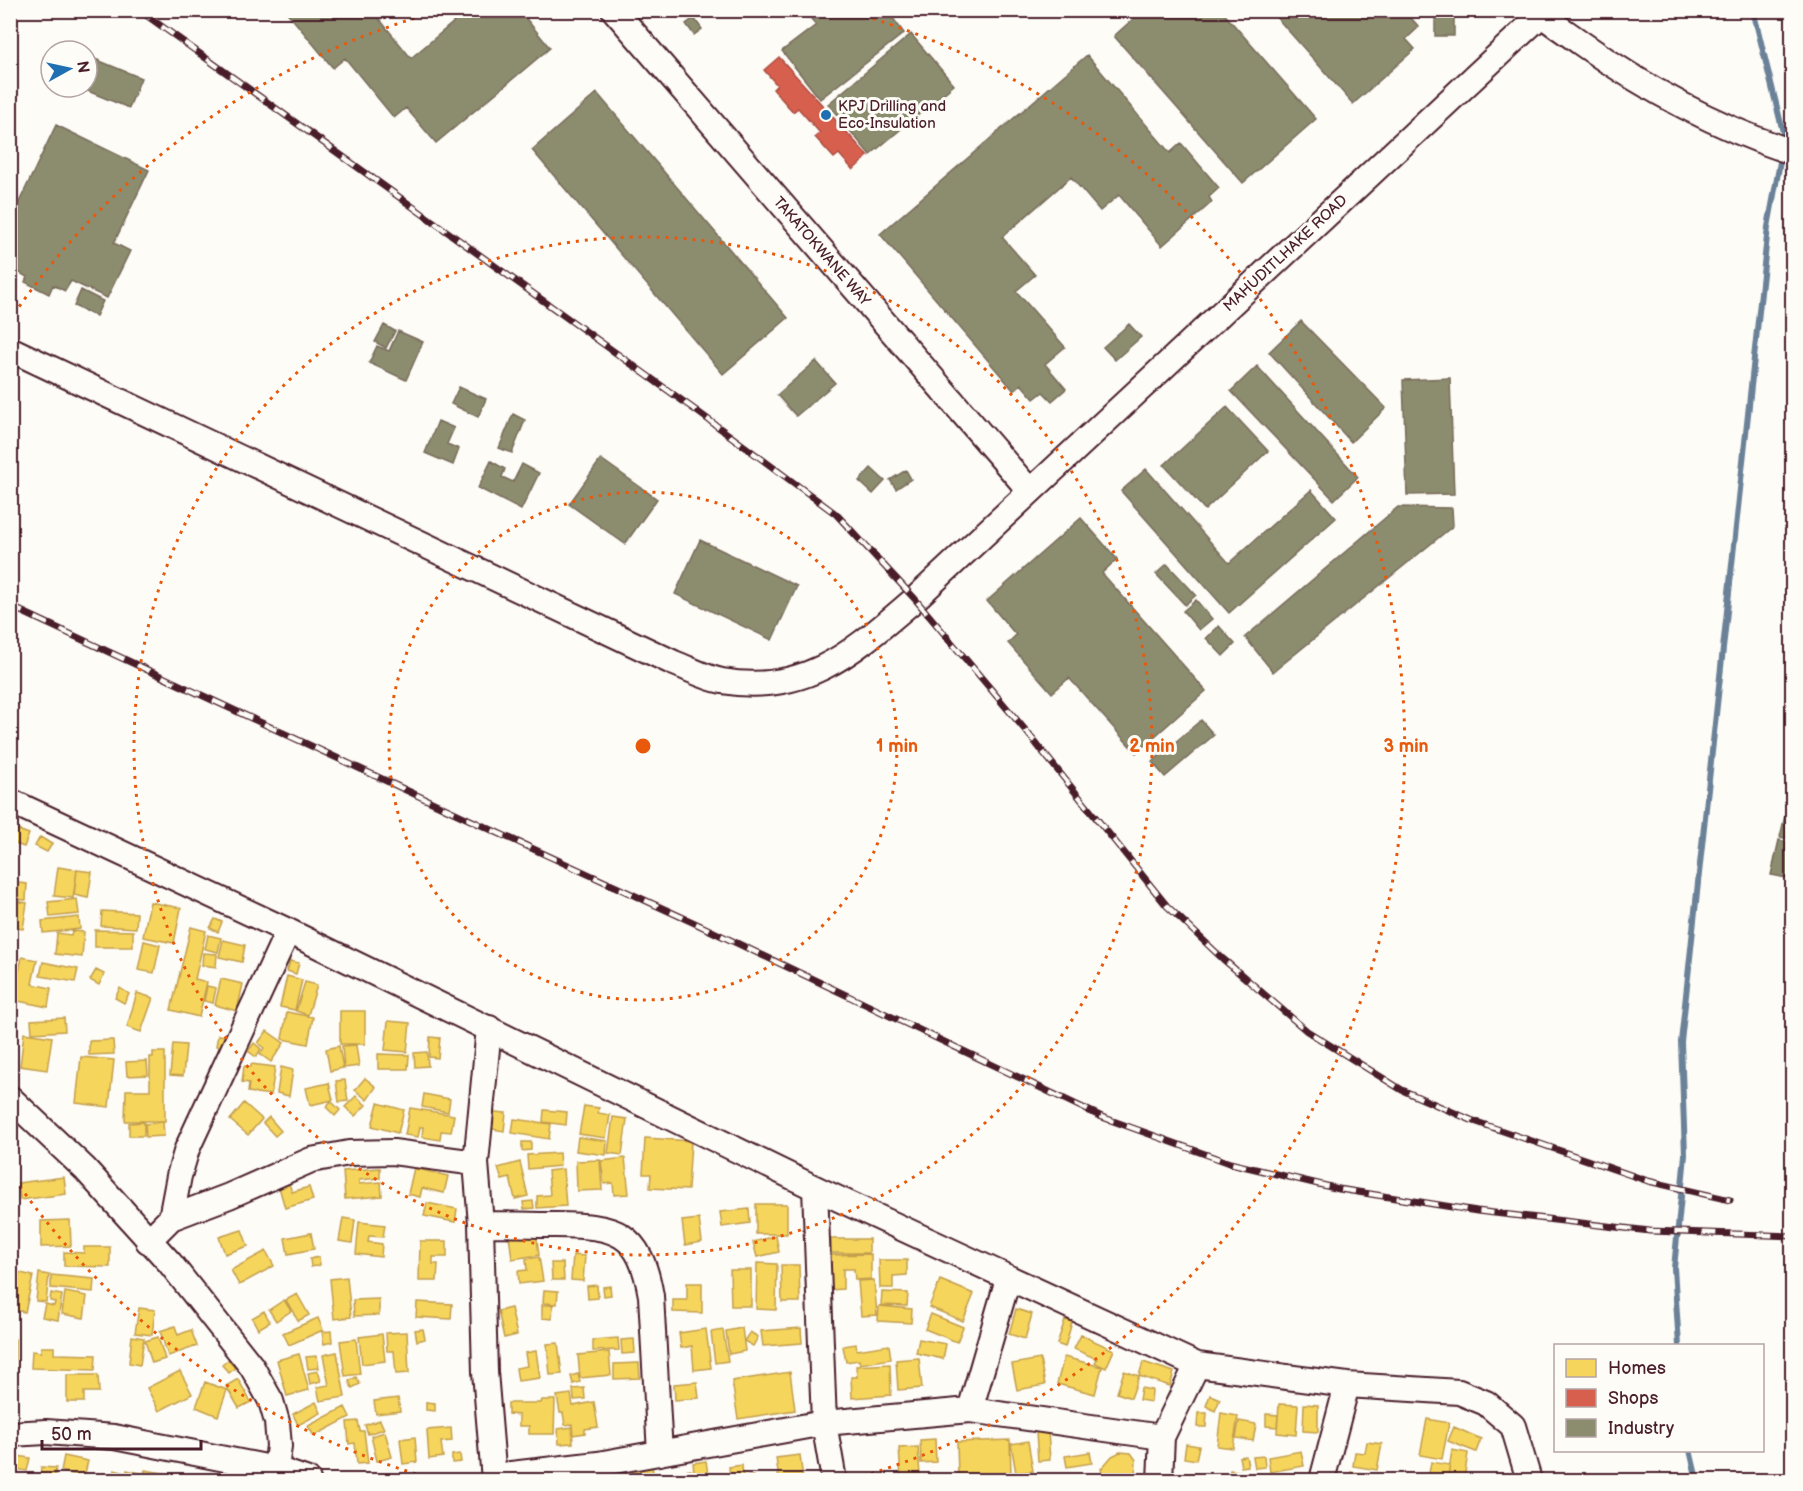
<svg xmlns="http://www.w3.org/2000/svg" width="1803" height="1491" viewBox="0 0 1803 1491" font-family="'Balsamiq Sans',sans-serif">
	<style>
		.homes { fill: #f6d55c; stroke: #c29e4d; stroke-width: 1.5 }
		.shops { fill: #d6604d; stroke: #ac4c43; stroke-width: 1.5 }
		.industry { fill: #8c8c6e; stroke: #786b5a; stroke-width: 1.5 }
		.lines { fill: none; stroke-linecap: round; stroke-linejoin: round }
		.stream { stroke: #6a8198; stroke-width: 6 }
		.minor-casing { stroke: #4a1f2b; stroke-width: 28 }
		.minor { stroke: #fdfcf7; stroke-width: 24 }
		.rail-casing { stroke: #4a1f2b; stroke-width: 7 }
		.rail { stroke: #fdfcf7; stroke-width: 4.5; stroke-dasharray: 14; stroke-linecap: butt }
		.ring { fill: none; stroke: #e8590c; stroke-width: 3; stroke-dasharray: 3 6 }
		.poi-dot { fill: #1f6fb2; stroke: #fdfcf7; stroke-width: 2 }
		.labels { text-anchor: middle; stroke-width: 6; stroke-linejoin: round; paint-order: stroke }
		.poi-label { font-size: 15px; fill: #4a1f2b; stroke: #fdfcf7; text-anchor: start }
		.street-label { font-size: 15px; fill: #4a1f2b; stroke: #fdfcf7 }
		.centre { fill: #e8590c; stroke: #fdfcf7; stroke-width: 3 }
		.ring-label { font-size: 18px; text-anchor: middle; font-weight: bold; fill: #e8590c; stroke: #fdfcf7; stroke-width: 6; stroke-linejoin: round; paint-order: stroke }
	</style>
	<rect width="100%" height="100%" fill="#fdfcf7"/>
	<filter id="ink" filterUnits="userSpaceOnUse"><feTurbulence type="fractalNoise" baseFrequency=".0167" numOctaves="2"/><feDisplacementMap in="SourceGraphic" scale="12" xChannelSelector="R" yChannelSelector="G"/><feConvolveMatrix kernelMatrix="1 2 1 2 8 2 1 2 1" color-interpolation-filters="sRGB"/></filter>
	<g filter="url(#ink)">
		<path class="homes" d="M10,827L29,834L24,847L13,843L10,848Z
			M40,837L52,844L47,852L35,846Z
			M58,867L77,870L73,898L54,896Z
			M77,870L92,872L88,898L74,895Z
			M10,882L27,884L26,900L10,899Z
			M77,899L79,914L50,917L48,902Z
			M14,901L27,903L23,929L10,927Z
			M150,902L181,908L174,943L143,937Z
			M102,911L137,913L136,928L101,926Z
			M79,917L80,929L43,933L42,921Z
			M215,919L222,922L218,932L210,928Z
			M191,927L206,931L195,979L207,982L199,1017L171,1010Z
			M95,930L133,931V947H95Z
			M72,931L84,932L82,957L55,954L57,933L71,935Z
			M208,935L221,938L218,952L205,949Z
			M223,940L245,945L242,962L219,957Z
			M144,941L160,945L154,973L138,970Z
			M203,953L217,954L216,967L202,965Z
			M22,957L37,960L32,984L51,988L48,1007L13,1000Z
			M290,961L299,963L296,974L287,971Z
			M43,962L78,969L75,982L40,976Z
			M96,970L104,974L99,985L90,980Z
			M287,976L302,980L295,1010L280,1007Z
			M221,979L243,984L237,1011L215,1005Z
			M305,982L317,985L308,1015L296,1011Z
			M207,986L216,988L213,1003L204,1001Z
			M120,988L129,994L124,1003L115,998Z
			M137,993L153,998L141,1032L127,1027Z
			M340,1011H365V1044H340Z
			M287,1012L313,1017L308,1044L282,1039Z
			M64,1018L65,1031L32,1033L31,1020Z
			M388,1021L410,1023L407,1052L385,1050Z
			M267,1031L284,1043L271,1062L260,1054L264,1048L258,1043Z
			M24,1033L52,1037L47,1070L20,1066Z
			M218,1035L227,1036L225,1048L216,1046Z
			M430,1037L440,1038L438,1058L429,1057Z
			M113,1040L114,1054L89,1055V1041Z
			M254,1043L261,1049L256,1057L248,1051Z
			M173,1044L186,1045L183,1076L170,1075Z
			M356,1045L359,1066L344,1068L342,1046Z
			M339,1046L343,1068L330,1071L326,1049Z
			M153,1052H165V1121H125L126,1090H150V1057H153Z
			M427,1052L428,1066L415,1067L414,1053Z
			M378,1054L409,1055L408,1069H378Z
			M81,1057L114,1060L109,1107L76,1103Z
			M147,1061L148,1075L127,1076L126,1062Z
			M251,1064L275,1067L271,1095L248,1092L249,1083L242,1082L244,1066L251,1067Z
			M281,1067L293,1070L289,1096L277,1093Z
			M365,1078L376,1087L367,1100L355,1090Z
			M345,1080L348,1101L339,1102L336,1081Z
			M329,1083L333,1100L310,1105L306,1088Z
			M424,1094L450,1099L448,1112L422,1107Z
			M356,1096L366,1105L355,1116L345,1107Z
			M331,1101L340,1110L335,1116L326,1107Z
			M244,1103L262,1119L248,1135L230,1120Z
			M378,1103L404,1110L398,1133L372,1126Z
			M584,1106L599,1108L598,1113L610,1115L606,1138L579,1134Z
			M410,1108L454,1115L451,1132L441,1131L440,1140L422,1137L423,1127H420L418,1137L405,1135Z
			M544,1110L567,1112L566,1125L543,1122Z
			M494,1112L506,1113L504,1131L492,1129Z
			M269,1117L281,1131L275,1136L263,1123Z
			M613,1117L627,1119L622,1155L608,1153Z
			M514,1119L551,1124L549,1139L512,1133Z
			M144,1122V1136H129V1123Z
			M163,1122L164,1136L146,1137L145,1124Z
			M578,1137L607,1141L606,1155L576,1151Z
			M645,1138L691,1141L688,1190L650,1188L651,1174H643Z
			M522,1142H531V1150L522,1151Z
			M559,1153L560,1166L528,1169L527,1155Z
			M625,1158L629,1194L614,1195L613,1183L604,1184L601,1161Z
			M600,1160L602,1190L577,1191L576,1161Z
			M520,1162L528,1196L515,1199L510,1178L502,1180L498,1168Z
			M380,1168V1178L359,1180V1184L381,1182L382,1196L345,1199L343,1171Z
			M414,1168L448,1176L444,1193L422,1188L420,1197L408,1194Z
			M563,1169L566,1206L537,1208V1196L550,1195L548,1171Z
			M64,1177L66,1194L20,1200L18,1183Z
			M289,1184L292,1192L309,1187L313,1200L285,1208L279,1187Z
			M533,1201L534,1208L524,1209L523,1202Z
			M427,1203L457,1209L455,1222L424,1216Z
			M756,1204H787V1234H756Z
			M749,1209L750,1223L722,1227L720,1212Z
			M343,1218L355,1220L352,1243L339,1241Z
			M699,1219L702,1242L685,1245L682,1221Z
			M70,1220L71,1246L41,1247V1221Z
			M359,1222L385,1225L383,1237L369,1236L368,1242L382,1244L381,1257L356,1254Z
			M242,1230L248,1246L225,1254L219,1237Z
			M536,1231L539,1255L512,1259L509,1235Z
			M311,1233L314,1249L288,1254L285,1238Z
			M776,1236L779,1252L757,1257L753,1242Z
			M831,1239H869V1253H831Z
			M420,1241H447V1257H433V1264H438L437,1281H419Z
			M84,1247H110V1267L64,1266V1252L84,1253Z
			M266,1251L274,1266L239,1285L231,1270Z
			M871,1254V1279L855,1280L854,1269H843V1289L830,1290V1255Z
			M573,1255L585,1256L583,1281L571,1280Z
			M319,1257L320,1265L311,1267L310,1259Z
			M539,1257L543,1281L519,1284L518,1271L527,1270L526,1259Z
			M879,1260H907V1275L893,1276V1288H880Z
			M551,1263H563L564,1280H552Z
			M757,1263L777,1264L776,1310L756,1309Z
			M781,1265H799L800,1302H782Z
			M730,1270H751V1306H731Z
			M17,1272L33,1276L25,1312L10,1309Z
			M39,1273L49,1275L46,1302L36,1301Z
			M51,1275L94,1279L93,1292L51,1288Z
			M347,1277L351,1317L334,1319L330,1279Z
			M874,1280L877,1315L861,1316L858,1281Z
			M940,1280L974,1294L963,1321L929,1307Z
			M687,1283H702V1313L673,1312V1300H687Z
			M597,1285L598,1298L588,1299L587,1286Z
			M610,1286L611,1295L604,1296L603,1287Z
			M544,1290L558,1291L557,1304L543,1303Z
			M65,1292L87,1296L84,1318L62,1314Z
			M882,1292L908,1293L907,1306L881,1305Z
			M51,1293L62,1295L58,1320L42,1317L45,1304L54,1306L55,1302L50,1301Z
			M297,1294L309,1315L298,1321L286,1300Z
			M379,1299V1315L354,1316L353,1300Z
			M284,1300L291,1311L276,1321L269,1310Z
			M417,1302L452,1304L451,1319L416,1317Z
			M542,1305H553L552,1319L542,1318Z
			M879,1306L912,1309L911,1323L878,1321Z
			M139,1308L155,1310L152,1335L135,1333Z
			M511,1308L517,1335L504,1338L498,1311Z
			M1016,1309L1032,1314L1025,1339L1009,1334Z
			M264,1311L270,1322L258,1329L252,1318Z
			M931,1314L963,1327L957,1342L925,1329Z
			M318,1318L323,1330L289,1345L283,1333Z
			M1065,1320L1072,1322L1065,1347L1057,1344Z
			M175,1326L178,1335L191,1330L197,1346L168,1356L160,1331Z
			M742,1328L745,1351L729,1354L726,1331Z
			M801,1328L802,1343L763,1346L761,1331Z
			M423,1329L425,1339L417,1341L415,1330Z
			M706,1329L711,1368L694,1370L692,1346L681,1348L679,1333Z
			M723,1330L728,1361L715,1363L711,1332Z
			M331,1331L332,1342L324,1344L322,1332Z
			M407,1332L409,1373L396,1374L394,1351H387L386,1333Z
			M750,1332L758,1337L753,1346L744,1341Z
			M382,1334L385,1361L362,1364L359,1337Z
			M1081,1335L1114,1350L1106,1368L1095,1363L1097,1359L1074,1349Z
			M132,1336L144,1338L140,1365L129,1363Z
			M158,1337L165,1359L152,1363L145,1341Z
			M618,1338L619,1350L593,1351V1340Z
			M10,1339H15V1397H10Z
			M356,1339L360,1374L345,1376L340,1341Z
			M634,1339L635,1353L622,1354L621,1340Z
			M919,1339L946,1344L943,1359L916,1353Z
			M558,1343L562,1374L550,1375L547,1344Z
			M856,1344L857,1350L889,1345L891,1359L860,1364L859,1360L846,1362L843,1346Z
			M41,1347H54V1354L96,1355L95,1370L31,1368L32,1351L41,1352Z
			M536,1351L540,1378L518,1381L516,1368L527,1366L525,1353Z
			M337,1352L345,1397L320,1401L317,1387L329,1385L323,1355Z
			M609,1352L611,1375L580,1378L578,1355Z
			M299,1354L309,1390L287,1396L277,1360Z
			M317,1356L319,1368L308,1369L306,1357Z
			M1064,1357L1102,1367L1095,1394L1057,1384Z
			M919,1358L922,1388L898,1390L896,1360Z
			M1040,1359L1045,1385L1017,1390L1012,1364Z
			M228,1360L235,1368L229,1373L222,1365Z
			M1143,1362L1174,1372L1170,1386L1139,1376Z
			M639,1363L640,1378L614,1379V1364Z
			M890,1364L891,1395L852,1398L851,1377H857L856,1366Z
			M180,1371L192,1394L159,1411L147,1388Z
			M318,1371L321,1381L310,1384L308,1373Z
			M1124,1371L1139,1376L1131,1398L1117,1393Z
			M790,1372L795,1410L738,1419L732,1381Z
			M578,1374L580,1382L573,1384L571,1376Z
			M67,1375H98L99,1392H84V1402H67Z
			M356,1377L360,1384L352,1388L349,1381Z
			M238,1379L251,1402L239,1408L226,1386Z
			M205,1382L227,1390L218,1416L196,1407Z
			M697,1382L699,1398L675,1400L674,1384Z
			M584,1388L585,1399L574,1400L573,1389Z
			M1141,1388L1152,1390L1151,1402L1139,1400Z
			M571,1394L573,1406L594,1402L598,1427L585,1429V1433L573,1435L572,1424L565,1425L563,1413H560L557,1396Z
			M1210,1395L1220,1399L1215,1411L1206,1406Z
			M398,1398L400,1411L376,1414L374,1401Z
			M542,1400H555L554,1434H529V1426H519V1415L508,1414V1403H541Z
			M316,1402L321,1413L298,1425L293,1414Z
			M426,1402L435,1403V1411L426,1410Z
			M1279,1404L1298,1405L1296,1435L1277,1433Z
			M1304,1404L1318,1405V1432L1303,1431Z
			M345,1407L350,1417L314,1436L308,1426Z
			M1198,1413H1207L1206,1427H1197Z
			M1221,1413L1238,1416L1233,1448L1217,1446Z
			M1266,1414L1278,1415L1277,1427L1266,1426Z
			M1427,1419L1449,1423L1442,1459L1420,1455Z
			M380,1420L384,1429L368,1434L365,1425Z
			M358,1421L360,1431H364L368,1463L357,1464L355,1443L349,1444L347,1422Z
			M1239,1421L1256,1424L1253,1441L1236,1438Z
			M572,1427L573,1443L559,1444L558,1429Z
			M1454,1427L1481,1439L1476,1452L1448,1441Z
			M451,1428L452,1441L441,1442L443,1457L429,1459L427,1430Z
			M1048,1431L1050,1460L1038,1461L1036,1432Z
			M385,1432L392,1457L377,1461L371,1436Z
			M415,1437L417,1462L403,1464L400,1439Z
			M935,1439L936,1462L921,1463L920,1440Z
			M1010,1440L1011,1475L958,1476L957,1442Z
			M1028,1441L1033,1471L1016,1473L1011,1444Z
			M1367,1442L1382,1444L1377,1470L1353,1466L1355,1452L1365,1453Z
			M1186,1444L1199,1446L1196,1460L1184,1458Z
			M918,1447L920,1476L901,1478L899,1448Z
			M1452,1450L1468,1453L1464,1479L1448,1477Z
			M1301,1451L1304,1466L1270,1472L1268,1457Z
			M1090,1452L1092,1463L1067,1467L1065,1456Z
			M1120,1452L1131,1453L1136,1460L1135,1478L1133,1480H1104L1101,1469L1112,1456Z
			M460,1454L461,1462L452,1463V1455Z
			M800,1455L803,1480H779L776,1458Z
			M18,1456L30,1458L27,1471L15,1469Z
			M64,1456L88,1461L84,1477L61,1471Z
			M1246,1456L1248,1466L1241,1467L1239,1457Z
			M1264,1456L1265,1467L1255,1468L1253,1457Z
			M706,1461L709,1480H695L693,1463Z
			M1431,1462L1450,1465L1447,1480L1428,1479Z
			M652,1465L654,1480H634L632,1468Z
			M742,1465L743,1477L753,1476L754,1480H730L729,1467Z
			M41,1467L56,1468L54,1480H40Z
			M114,1470L123,1472L121,1480H112Z
			M127,1470L140,1473L138,1480H124Z
			M145,1470L175,1475L174,1480H143Z
			M629,1470L630,1480H621L620,1472Z
			M691,1470L692,1480H672L685,1478L684,1471Z
			M1230,1470L1249,1473L1248,1480H1229Z
			M1351,1472L1380,1476V1480H1350Z
			M1093,1474L1095,1480H1068Z
			M1251,1474L1263,1476V1480H1250Z
			M1198,1478V1480H1174V1479Z"/>
		<path class="shops" d="M779,57L868,156L853,170L839,154L834,158L815,137L820,133L798,108L793,112L773,89L777,85L764,70Z"/>
		<path class="industry" d="M285,10H372L411,58L468,10H519L550,48L436,143L406,108L394,118L345,58L333,68Z
			M814,10H887L904,33L820,99L782,51L816,25L808,15Z
			M1143,10H1221L1316,119L1243,183L1114,36Z
			M1270,10H1404L1419,27L1406,39L1415,49L1353,104Z
			M1435,10H1454V36H1435Z
			M694,18L702,29L694,35L686,24Z
			M911,34L954,85L870,155L828,104Z
			M1087,55L1170,153L1181,143L1219,188L1209,197L1212,202L1162,246L1119,195L1100,211L1071,177L1002,237L1035,275L1016,291L1065,347L1045,364L1066,389L1052,401L1043,392L1034,399L1021,384L1014,391L880,234Z
			M90,57L141,78L129,108L78,87H87V65Z
			M597,93L788,318L723,374L532,150Z
			M56,125L149,170L114,243L130,251L107,298L71,281L65,291L53,285L49,294L25,282L27,277L10,267L12,257L10,256V221Z
			M81,290L103,301L96,316L74,306Z
			M1301,321L1386,408L1351,442L1269,352Z
			M1129,324L1141,337L1115,360L1103,347Z
			M384,325L395,331L386,348L375,342Z
			M398,331L423,342L406,380L369,363L377,346L389,351Z
			M816,361L835,383L796,416L777,395Z
			M1257,366L1358,477L1334,500L1231,391Z
			M1450,378L1454,494L1407,495L1403,380Z
			M459,387L486,399L478,417L451,404Z
			M1227,407L1268,451L1205,510L1164,465Z
			M513,414L525,420L512,453L499,448Z
			M438,421L454,428L447,444L459,449L453,465L425,453Z
			M601,459L657,499L625,544L569,504Z
			M491,461L505,469L502,477L513,482L522,464L539,473L521,510L478,488Z
			M871,468L885,481L873,494L859,481Z
			M1146,469L1229,563L1311,490L1336,518L1229,613L1121,491Z
			M906,470L911,479L896,489L890,480Z
			M1398,507L1452,508L1453,526L1273,672L1245,637Z
			M1081,518L1117,559L1102,573L1206,691L1136,753L1069,678L1052,693L1008,643L1016,635L987,601Z
			M700,540L797,586L772,640L675,594Z
			M1167,564L1196,595L1185,605L1156,574Z
			M1196,600L1212,619L1199,630L1183,611Z
			M1219,626L1235,644L1223,656L1206,638Z
			M1201,720L1214,735L1165,777L1152,762Z
			M1792,786V840L1780,837Z
			M1779,840L1792,843V879L1771,875Z"/>
		<g class="lines">
			<path class="stream" d="M1753,10L1783,132
				M1679,1346L1674,1268L1685,1155L1681,1042L1768,227L1780,162
				M1690,1450L1697,1480"/>
			<g class="minor-casing">
				<path id="minor" d="M614,10L1030,491
					M1536,10C1550,22 1566,32 1581,43C1646,89 1717,127 1792,152
					M10,349L674,663C690,669 706,678 722,681C807,696 855,650 915,599L1541,15
					M10,801L288,931L815,1188L1197,1365L1347,1385L1459,1392L1486,1403L1513,1426L1529,1480
					M489,1028L476,1163L481,1224L485,1372L494,1480
					M10,1098L85,1169L170,1263L252,1367L271,1401L277,1422L279,1446L276,1469
					M171,1218L179,1176L187,1149L288,931
					M481,1224C506,1224 531,1225 556,1225C617,1226 640,1231 651,1296L660,1453
					M148,1241L171,1218L229,1196L311,1160L349,1153L393,1152L476,1163
					M970,1410L1008,1279
					M10,1434L46,1432L114,1437L276,1469L308,1480
					M494,1476L598,1464L824,1423L815,1188
					M834,1480L824,1423L970,1410L1162,1437L1197,1365
					M1160,1480L1162,1437
					M1322,1480L1347,1385"/>
			</g>
			<use href="#minor" class="minor"/>
			<g class="rail-casing">
				<path id="rail" d="M139,10L698,412L836,514L915,599L1026,731L1167,906L1223,959L1307,1031L1402,1090L1471,1120L1648,1181L1730,1200
					M10,606L494,831L699,925L1102,1117L1230,1163L1339,1189L1477,1211L1650,1231L1792,1236"/>
			</g>
			<use href="#rail" class="rail"/>
		</g>
	</g>
	<g class="ring">
		<circle cx="643" cy="746" r="254"/>
		<circle cx="643" cy="746" r="509"/>
		<path d="M433 1479A763 763 0 0 1 14 1178M14 314A763 763 0 0 1 439 11M847 11A763 763 0 0 1 853 1479"/>
	</g>
	<circle class="poi-dot" cx="826" cy="115" r="6"/>
	<g class="labels">
		<g class="poi-label">
			<text x="838" y="111">KPJ Drilling and<tspan x="838" dy="17">Eco-Insulation</tspan></text>
		</g>
		<g class="street-label">
			<text transform="translate(822 251) rotate(49)" y="5">TAKATOKWANE WAY</text>
			<text transform="translate(1285 253) rotate(-43)" y="5">MAHUDITLHAKE ROAD</text>
		</g>
	</g>
	<circle cx="643" cy="746" r="9" class="centre"/>
	<g class="ring-label">
		<text x="897" y="752">1 min</text>
		<text x="1152" y="752">2 min</text>
		<text x="1406" y="752">3 min</text>
	</g>
	<rect width="1803" height="1491" fill="none" stroke="#fdfcf7" stroke-width="36"/>
	<rect x="18" y="18" width="1767" height="1455" fill="none" stroke="#4a1f2b" stroke-width="2" filter="url(#ink)"/>
	<rect x="1554" y="1344" width="210" height="108" fill="#fdfcf7" stroke="#b5a4a5" stroke-width="1.5"/>
	<rect x="1566" y="1359" width="30" height="18" fill="#f6d55c" stroke="#b5a4a5" stroke-width="1.5"/>
	<text x="1608" y="1374" font-size="18" fill="#4a1f2b">Homes</text>
	<rect x="1566" y="1389" width="30" height="18" fill="#d6604d" stroke="#b5a4a5" stroke-width="1.5"/>
	<text x="1608" y="1404" font-size="18" fill="#4a1f2b">Shops</text>
	<rect x="1566" y="1419" width="30" height="18" fill="#8c8c6e" stroke="#b5a4a5" stroke-width="1.5"/>
	<text x="1608" y="1434" font-size="18" fill="#4a1f2b">Industry</text>
	<g transform="translate(69 69) rotate(82)"><circle r="28" fill="#fdfcf7" stroke="#b5a4a5" stroke-width="1.5"/>
	<path d="M0-4.5L10 22L0 15L-10 22Z" fill="#1f6fb2"/>
	<text y="-9" font-size="16" font-weight="bold" text-anchor="middle" fill="#4a1f2b">N</text>
	</g>
	<path d="M42 1440v9h159v-9" fill="none" stroke="#4a1f2b" stroke-width="3"/>
	<text x="51" y="1440" font-size="18" fill="#4a1f2b" stroke="#fdfcf7" stroke-width="4.5" paint-order="stroke">50 m</text>
</svg>
